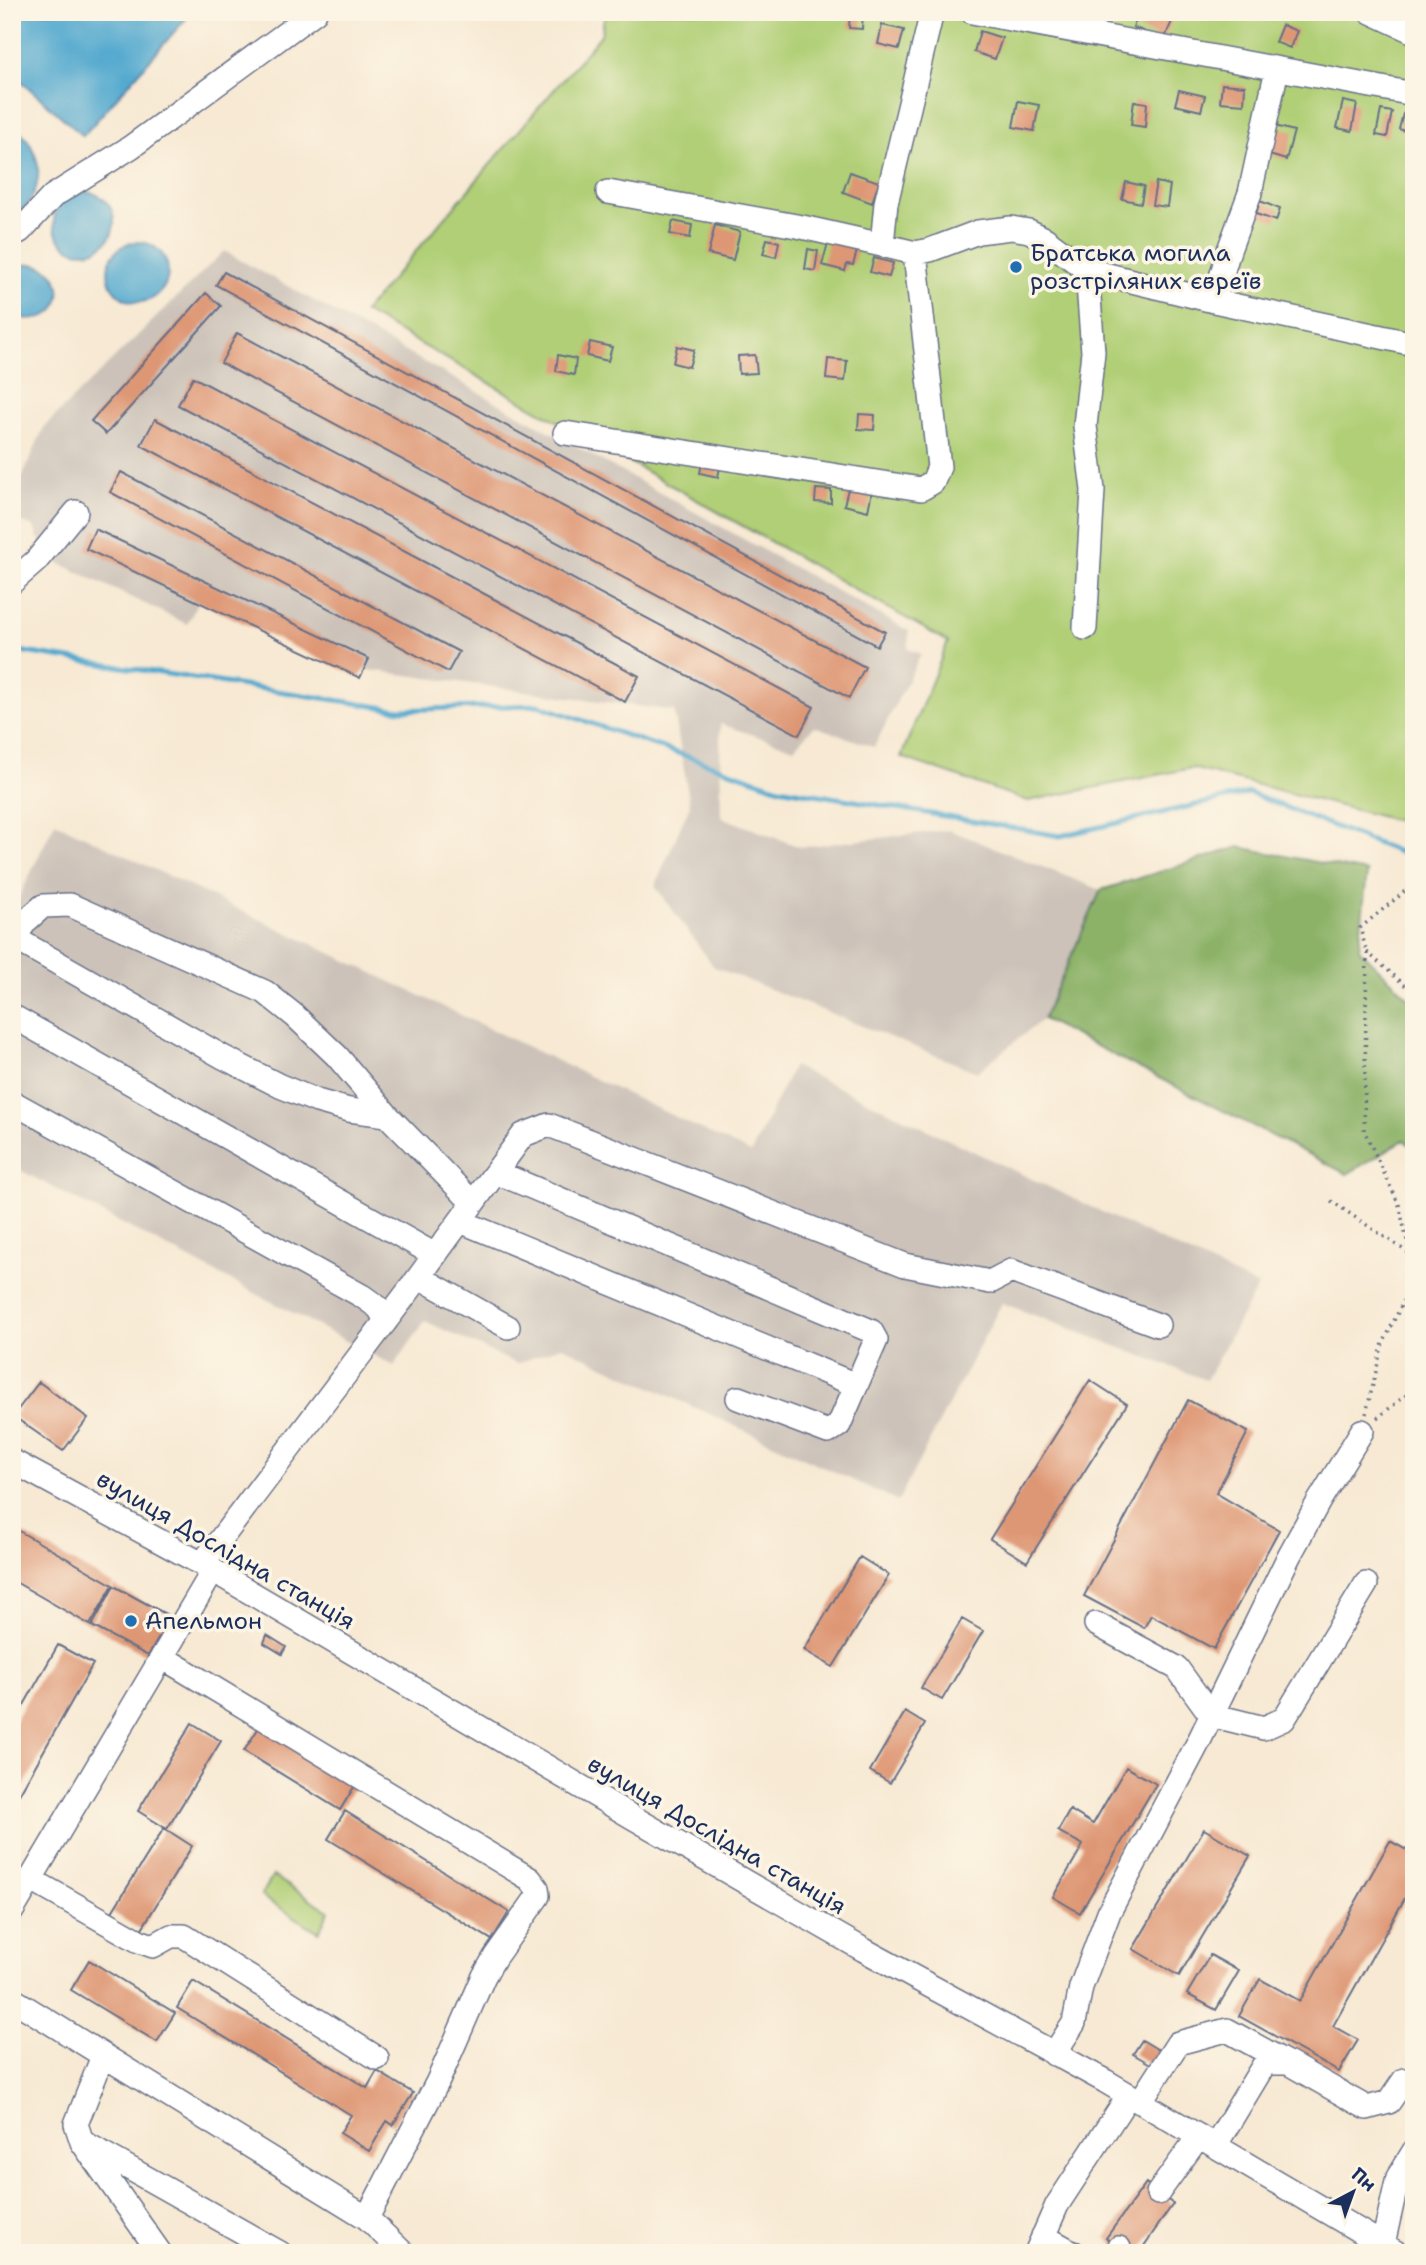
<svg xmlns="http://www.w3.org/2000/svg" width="1426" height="2265" viewBox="0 0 1426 2265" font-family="'Shantell Sans',sans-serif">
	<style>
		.industrial { fill: #ccc2b9 }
		.green { fill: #b0cf76; stroke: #667f6a; stroke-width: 2 }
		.forest { fill: #8cb267; stroke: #547062; stroke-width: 2 }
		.water { fill: #52a9cf; stroke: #366c96; stroke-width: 2 }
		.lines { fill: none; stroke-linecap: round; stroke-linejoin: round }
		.stream { stroke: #52a9cf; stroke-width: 5 }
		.building { fill: #de9774 }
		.minor-casing { stroke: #687087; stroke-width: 26 }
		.path { stroke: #687087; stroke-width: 3.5; stroke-dasharray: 2 5; stroke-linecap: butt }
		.minor { stroke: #fff; stroke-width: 23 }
		.poi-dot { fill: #1f6fb2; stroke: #fcf5e5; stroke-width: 2.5 }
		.labels { text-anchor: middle; stroke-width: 7; stroke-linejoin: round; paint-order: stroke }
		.poi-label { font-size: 24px; fill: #1b2f5e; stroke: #fcf5e5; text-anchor: start }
		.street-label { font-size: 24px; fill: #1b2f5e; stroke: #fcf5e5 }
	</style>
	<rect width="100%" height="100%" fill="#fcf5e5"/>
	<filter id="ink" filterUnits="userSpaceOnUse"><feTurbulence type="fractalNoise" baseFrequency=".0143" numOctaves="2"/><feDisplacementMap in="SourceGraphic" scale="14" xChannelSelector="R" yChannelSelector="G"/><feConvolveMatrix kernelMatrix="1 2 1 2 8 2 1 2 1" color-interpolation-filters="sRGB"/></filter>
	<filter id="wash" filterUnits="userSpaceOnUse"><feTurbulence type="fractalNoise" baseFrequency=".00686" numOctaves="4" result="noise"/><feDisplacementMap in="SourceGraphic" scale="28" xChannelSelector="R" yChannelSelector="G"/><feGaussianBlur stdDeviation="1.57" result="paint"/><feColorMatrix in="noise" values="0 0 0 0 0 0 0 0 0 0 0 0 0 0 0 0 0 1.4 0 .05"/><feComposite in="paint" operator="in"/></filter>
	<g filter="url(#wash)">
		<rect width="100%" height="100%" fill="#f7e9d3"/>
		<path class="industrial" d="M224,251L909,631L908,649L921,654L874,747L814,726L794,748L720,724L721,817L800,847L949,830L1101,890L1043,1019L977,1072L714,967L655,886L690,805L674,711L354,668L200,599L187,624L46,557L34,527L12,519V501L44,427Z
			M55,822L751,1153L793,1066L1258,1286L1206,1380L1002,1303L898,1501L561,1346L517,1364L425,1321L394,1366L12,1166V912Z"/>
		<path class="green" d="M605,12H1414V825L1192,768L1028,801L901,757L948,642L364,312L601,35Z
			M273,1876L329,1911L319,1932L261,1896Z"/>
		<path class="forest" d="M1239,847L1367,872L1359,949L1414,1003V1149L1404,1140L1347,1174L1043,1019L1101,890Z"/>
		<path class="water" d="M12,12H192L83,136L12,73Z
			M12,123C46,153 48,191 12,220Z
			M54 222a30 30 0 1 1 60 0a30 30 0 1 1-60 0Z
			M108 272a30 30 0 1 1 60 0a30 30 0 1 1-60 0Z
			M31,264C57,267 67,290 53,311C40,321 25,323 12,311V273L23,265Z"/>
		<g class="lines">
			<path class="stream" d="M12,650L400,710L538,705L779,788L1060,836L1249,793L1414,858"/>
		</g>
		<g id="blocks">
			<path class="building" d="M850,12H863L862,29L849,28Z
				M1139,12H1176L1164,40L1133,27Z
				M882,25L904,30L899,49L878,44Z
				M1282,25L1297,31L1290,48L1275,42Z
				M980,31L1002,38L995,59L974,52Z
				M1222,84L1245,86L1244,104L1220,102Z
				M1179,90L1205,96L1201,111L1175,105Z
				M1018,101L1039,105L1034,131L1013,127Z
				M1134,101L1147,103L1145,127L1131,125Z
				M1343,101L1357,104L1352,131L1337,128Z
				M1381,110L1392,112L1387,137L1376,135Z
				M1403,114L1414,117V134L1399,129Z
				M1275,126L1294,131L1286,160L1266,154Z
				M850,172L879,182L872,203L843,192Z
				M1126,182L1144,186L1141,203L1122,199Z
				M1156,182L1170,185L1167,207L1152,205Z
				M1260,201L1280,209L1276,221L1256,214Z
				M673,221L692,225L690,238L670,234Z
				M715,225L740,232L733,260L708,254Z
				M830,236L859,244L853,265L847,264L845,271L822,265Z
				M767,239L779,242L776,257L763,254Z
				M808,249L818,251L815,271L805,269Z
				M874,258L893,263L889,277L870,272Z
				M224,272L885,632L877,646L216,285Z
				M206,293L221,306L106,434L91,421Z
				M237,333L865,667L849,698L221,363Z
				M590,342L612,347L608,361L587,356Z
				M677,346L694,350L689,367L673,363Z
				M558,355L576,359L574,375L556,371Z
				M755,355L757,373L739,374L738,356Z
				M828,359L847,361L845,381L826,379Z
				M193,377L814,707L799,735L178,405Z
				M859,414L875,415L874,430L858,429Z
				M155,419L639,676L625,702L141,445Z
				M703,458L721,462L718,477L700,473Z
				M121,472L459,652L448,672L110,492Z
				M849,485L872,491L868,511L844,505Z
				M816,489L831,490V503L815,502Z
				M95,529L369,659L360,678L86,549Z
				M1090,1380L1127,1404L1027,1562L990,1539Z
				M39,1382L88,1418L63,1451L13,1416Z
				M1188,1400L1248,1432L1216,1493L1279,1530L1214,1649L1151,1615L1144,1628L1084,1596Z
				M12,1527L113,1585L90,1625L12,1580Z
				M860,1557L889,1575L833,1667L804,1650Z
				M114,1586L171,1617L148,1656L92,1626Z
				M962,1619L983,1631L942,1700L921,1688Z
				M267,1635L286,1647L282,1654L264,1643Z
				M58,1645L93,1664L12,1807V1726Z
				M905,1712L925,1724L890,1783L870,1771Z
				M192,1723L221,1741L167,1829L138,1811Z
				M261,1724L357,1782L340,1810L244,1751Z
				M1126,1767L1156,1784L1080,1913L1053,1897L1083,1845L1058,1831L1070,1810L1093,1824Z
				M345,1811L509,1912L492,1940L328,1839Z
				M164,1828L192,1846L141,1930L112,1912Z
				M1204,1829L1250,1856L1179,1976L1133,1949Z
				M1390,1841L1414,1854V1882L1333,2026L1358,2040L1339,2072L1239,2016L1260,1979L1300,2001Z
				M1210,1955L1239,1971L1216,2010L1187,1994Z
				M89,1960L175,2013L157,2042L71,1990Z
				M193,1981L367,2088L377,2071L413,2093L393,2125L387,2121L369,2151L340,2133L351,2115L177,2008Z
				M1142,2040L1162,2052L1154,2066L1133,2054Z
				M1146,2183L1173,2204L1139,2253H1125L1106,2238Z"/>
		</g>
	</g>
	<g filter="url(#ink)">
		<use href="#blocks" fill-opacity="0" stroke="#687087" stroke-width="2"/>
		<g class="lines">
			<g class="minor-casing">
				<path id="minor" d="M932,12L886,203L882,245L915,253L930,250L978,232L1011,228L1029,231L1045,239L1087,270L1214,301L1414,344
					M972,12L1414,94
					M1371,12L1414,32
					M608,192L802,227L882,245
					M12,235L20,231L53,196L131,147L315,12
					M1214,301L1229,250L1250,193L1277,69
					M565,433L921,489L933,482L939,467L915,253
					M12,582L36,561L76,512
					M1085,628L1093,490L1085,426L1093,352L1087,270
					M14,938L223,1057L280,1086L317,1101L349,1110L387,1115
					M12,941L26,921L43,906L70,905L265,992L295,1016L337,1056L387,1115L473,1203
					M12,1016L435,1255
					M12,1102L362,1296L379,1308L386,1321
					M496,1172L871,1331L876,1340L839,1425L828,1432L738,1398
					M460,1221L856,1385
					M419,1277L508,1327
					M12,1461L202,1564L634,1818L864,1950L1105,2081L1397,2253
					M202,1564L413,1285L523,1135L549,1125L905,1265L990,1282L1011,1271L1158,1325
					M1096,1624L1177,1668L1211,1715L1264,1728L1284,1719L1366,1584
					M162,1657L530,1879L537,1888L538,1896L495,1957L484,1976L438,2081L367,2218
					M30,1879L139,1941L153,1946L171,1936H184L377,2058
					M12,1911L213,1571
					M12,1999L367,2218L403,2253
					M1054,2054L1074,2023L1081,1987L1109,1912L1198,1743L1289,1556L1319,1501L1362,1431
					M103,2056L76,2124L82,2142L160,2253
					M1140,2102L1178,2043L1227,2030L1287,2063
					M88,2145L280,2253
					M1215,2146L1265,2063H1288L1367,2108L1389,2102L1404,2080
					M1158,2193L1199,2136
					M1043,2236L1074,2253
					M1383,2244L1398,2177L1414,2151
					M1036,2253L1057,2205L1129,2095
					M1115,2253L1119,2248"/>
			</g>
			<path class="path" d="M1367,952L1414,993
				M1331,1201L1410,1254L1411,1277
				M1410,1254L1399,1205L1364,1130L1367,952L1360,928L1403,893L1414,879
				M1366,1414L1382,1346L1409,1289L1411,1277L1414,1276
				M1377,1418L1414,1389"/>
			<use href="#minor" class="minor"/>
		</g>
	</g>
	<g class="poi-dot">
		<circle cx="1016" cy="267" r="7"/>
		<circle cx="131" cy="1621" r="7"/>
	</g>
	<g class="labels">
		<g class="poi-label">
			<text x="1030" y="261">Братська могила<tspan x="1030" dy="28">розстріляних євреїв</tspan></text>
			<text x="145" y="1629">Апельмон</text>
		</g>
		<g class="street-label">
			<text transform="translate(226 1550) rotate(30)" y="8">вулиця Дослідна станція</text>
			<text transform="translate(717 1835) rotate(30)" y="8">вулиця Дослідна станція</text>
		</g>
	</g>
	<rect width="1426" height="2265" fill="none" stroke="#fcf5e5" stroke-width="42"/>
	<g transform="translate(1353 2192) rotate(41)" stroke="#fcf5e5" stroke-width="5" paint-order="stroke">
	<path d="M0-5L12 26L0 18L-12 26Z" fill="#1b2f5e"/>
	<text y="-10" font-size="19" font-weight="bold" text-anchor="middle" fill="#1b2f5e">Пн</text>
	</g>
</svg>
